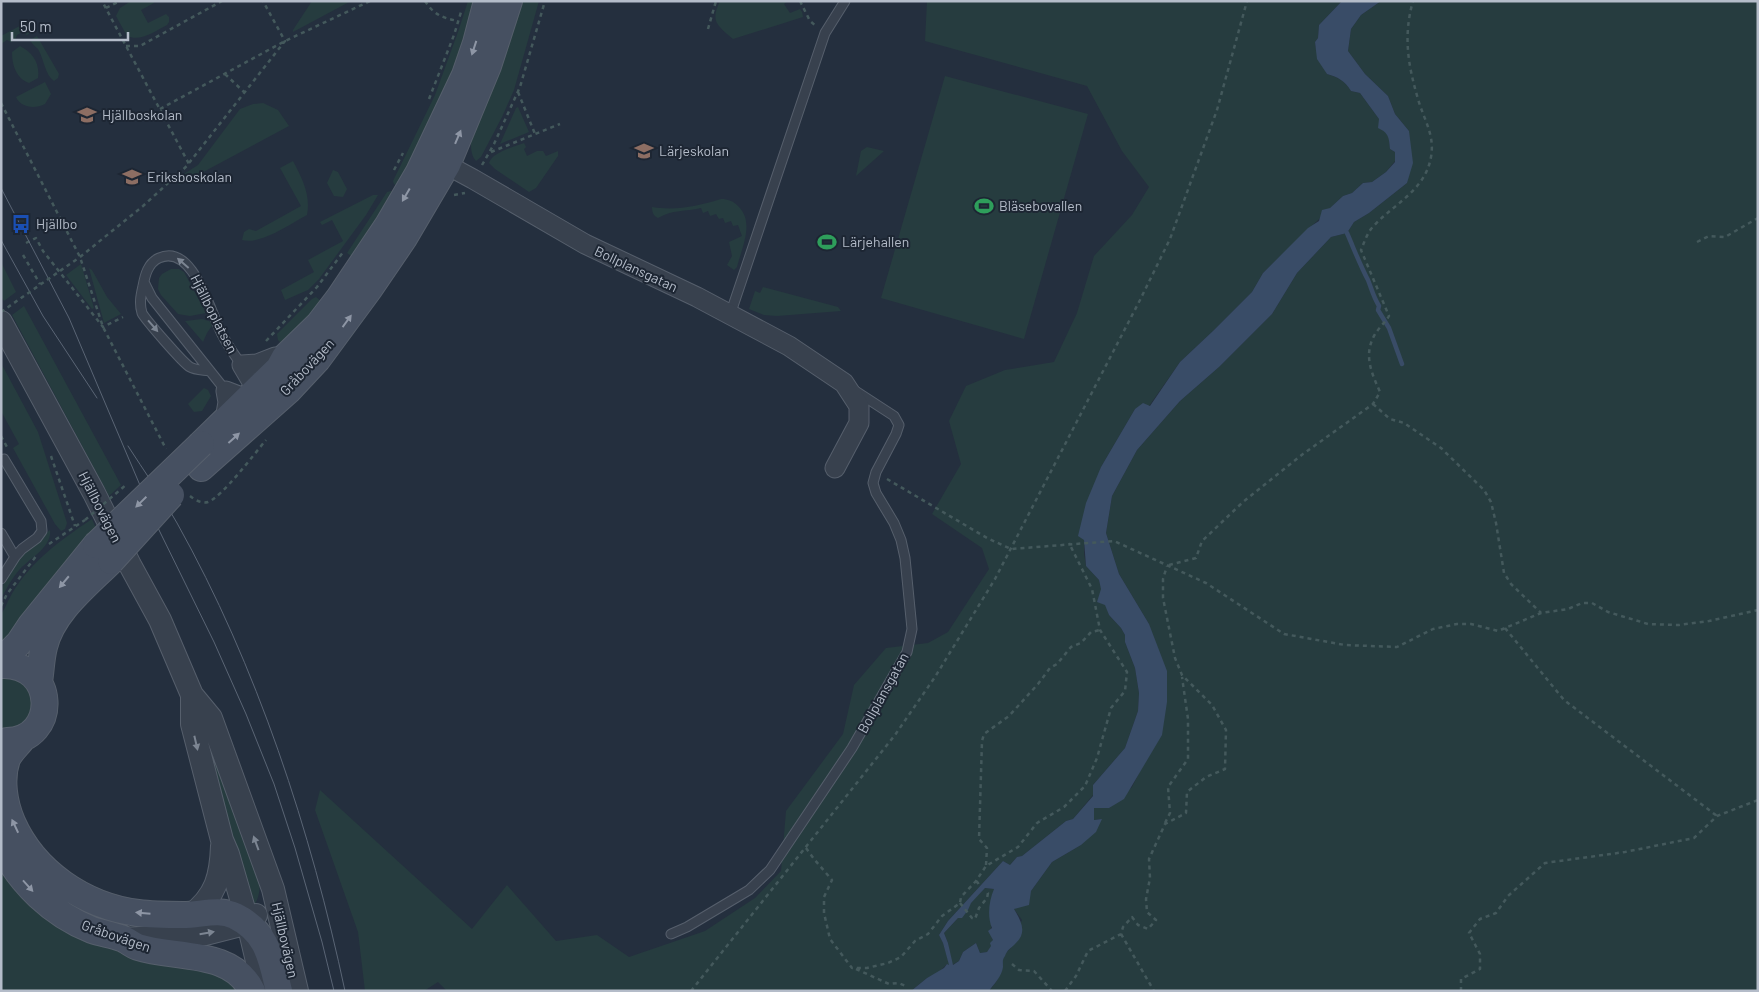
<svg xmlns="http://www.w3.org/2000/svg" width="1759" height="992" viewBox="0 0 1759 992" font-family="Barlow,sans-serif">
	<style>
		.green { fill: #263c3f }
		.water { fill: #394c67; fill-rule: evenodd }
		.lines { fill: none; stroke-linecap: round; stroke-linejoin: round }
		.stream { stroke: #394c67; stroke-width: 4.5 }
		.service-casing { stroke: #565f6c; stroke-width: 11 }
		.minor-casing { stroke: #565f6c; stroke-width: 21 }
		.tertiary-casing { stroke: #565f6c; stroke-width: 24 }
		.secondary-casing { stroke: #565f6c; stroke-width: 28 }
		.path { stroke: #44595c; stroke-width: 2.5; stroke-dasharray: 4 4; stroke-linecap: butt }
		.service { stroke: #38414e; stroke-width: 9 }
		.minor { stroke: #38414e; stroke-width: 19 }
		.tertiary { stroke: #38414e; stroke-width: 22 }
		.secondary { stroke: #465061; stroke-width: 26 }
		.tram { stroke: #5a6575; stroke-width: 1 }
		.secondary-bridge-casing { stroke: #565f6c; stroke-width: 28; stroke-linecap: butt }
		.path-bridge { stroke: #44595c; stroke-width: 2.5; stroke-dasharray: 4 4; stroke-linecap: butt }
		.secondary-bridge { stroke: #465061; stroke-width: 26 }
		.oneway { fill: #8e96a5 }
		.oneway2 { fill: #7c8592 }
		.labels { text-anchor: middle; stroke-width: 4; stroke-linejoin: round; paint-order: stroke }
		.poi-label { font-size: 14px; fill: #b4bcc9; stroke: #1d2633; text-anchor: start }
		.street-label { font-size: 14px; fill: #b4bcc9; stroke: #1d2633 }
	</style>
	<rect width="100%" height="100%" fill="#242f3e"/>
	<path class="green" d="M131,1H153L154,3L141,10L148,23L166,14L169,17V22L167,25C155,31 141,42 127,36L116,16L120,8Z
		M312,1H351L293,32V30Z
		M468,1H480L469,34L403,190L394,184L393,181L435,95L458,32Z
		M516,1H539L514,90L502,117L481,157L476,161C470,154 471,145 471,137Z
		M720,1H788L784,4L790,13L800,9L802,12L803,17L733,39C717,25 710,22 720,1Z
		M927,1H1342L1319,25L1318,38L1315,42L1316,49L1327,74C1338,77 1345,81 1351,91L1360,93L1379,119L1389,137L1390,149L1395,152V161L1386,172L1372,182L1363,183L1352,193L1343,196L1263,273L1252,292L1214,330L1180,362L1149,406L1135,409L1101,467L1084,540V554L1086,566L1099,580L1109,615L1121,628L1125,635V642L1135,668L1139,693L1138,711L1125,748L1093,785V795L1073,819L1066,821L1022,856L1017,857L1010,865L1003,861L948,921L939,935L943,943L950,966L947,964L938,973L927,978L911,991H447L438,982L424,991H365L358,932L315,810L320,790L472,929L507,885L556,941L597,935L629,957L705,931L755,898L781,871L786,811L843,734L854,685L886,648L928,643L948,632L989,569L982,548L932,514L961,464L949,421L966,386L1005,370L1054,362L1077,313L1094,256L1132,215L1149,187L1122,151L1087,86L925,41Z
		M1381,1H1758V991H989C991,988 995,984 997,980C1002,970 1000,956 1010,949L1022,920L1014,909L1031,891L1052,862L1081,845L1101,819L1094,820V808H1109L1132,787L1143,765L1149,624L1119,574L1106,533L1112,496L1137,450L1180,401L1219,367L1272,314L1297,273L1331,237L1347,233L1354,222L1369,213L1407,183L1409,131L1395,114L1388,96L1365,74L1348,51L1351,29L1361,15Z
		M29,21L34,30L27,35L22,32L17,35L15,40L11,42L7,40L1,44V36Z
		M37,36L59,74L58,78L54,81C45,75 44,59 38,49C35,46 32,44 30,40Z
		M20,46C33,53 40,63 38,78L29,83C16,78 12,65 12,52Z
		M945,76L1088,114L1024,339L881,298Z
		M45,82L51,94L45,104C35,109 21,108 16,97Z
		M263,103L278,110L289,126L179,185L176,179L198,165L240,109L253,104Z
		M518,107L529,132L500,144L516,108Z
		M524,143L526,147L524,149L527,156L537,151H543L546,156L558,151V156L536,188L529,192L495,169L489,163C492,152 514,147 524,143Z
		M867,147L884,151L856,176L861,151Z
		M293,161C302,178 311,195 307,215C290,224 261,245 242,240L244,232L249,229L256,231L301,206L280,168Z
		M333,170L338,172L347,189L343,197L334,196L327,183Z
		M391,191L394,192L354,258L347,253L387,192Z
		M373,195H378L366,215L319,279L308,290L285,300L281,290L314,272L308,260L343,241L332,220L322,225L320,222Z
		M721,199C728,199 733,201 738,206C755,222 742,247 737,267L734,270L727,265L732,256L729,242L742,236L738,225L733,226L731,221L725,223L723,218L719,219L716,214L710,216L708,211L703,213L701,208C685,212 673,209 658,218C653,216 652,211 652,207C676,211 698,206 721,199Z
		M1,262L16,292L4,301L1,297Z
		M81,264L94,308L92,309L66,275Z
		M89,268L92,270L107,297L121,314L104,323Z
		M171,269H179L184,272L206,313L190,316L178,314L161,295L158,289L159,278L162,274Z
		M763,287L838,307L841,311L777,316L764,315L749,309L755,291L760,293Z
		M316,297L322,302L283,345L278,340L277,334L312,299Z
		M24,306L121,485L109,496L12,315Z
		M202,319L209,321L213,324L207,333L203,342L185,321Z
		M1,363L38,432L67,523L65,529L61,531L55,524L13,448L19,444L1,411Z
		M204,388L208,390L211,396L202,411L194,412L188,404Z
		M92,519L98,533L1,654C1,642 0,626 1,615C3,611 6,606 8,601C26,565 59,541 92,519Z
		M50,530C52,547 30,558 20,569C12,578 7,588 1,599C1,570 29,547 50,530Z
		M1,676L26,683L34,702L25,724L1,730Z
		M202,722L260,879C260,891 259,899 252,909Z
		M1,872C39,926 80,945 145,955C160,958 188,959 201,964C213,968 232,984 243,991H1Z
		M985,888L994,889L991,919V935L993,940L991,947L987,952L980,953L976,943L963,952L959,961L952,965L948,943L944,933L958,918L968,910L970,903Z"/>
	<path class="water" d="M1342,1H1381L1361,15L1351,29L1348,51L1365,74L1388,96L1395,114L1409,131L1413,163L1407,183L1369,213L1354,222L1347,233L1331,237L1297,273L1272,314L1219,367L1180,401L1137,450L1112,496L1106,533L1119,574L1149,624L1167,671V702L1162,735L1124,799L1109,808H1094V820L1102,819L1096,832L1081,845L1052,862L1031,891L1029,905L1014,909C1021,921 1028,932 1015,944C1011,948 1007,950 1005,956C1002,960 1003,962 1003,967C1002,976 994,984 989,991H911L927,978L944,968L947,964L949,965L943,943L939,935L948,921L1003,861L1010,865L1017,857L1022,856L1066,821L1073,819L1093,796V785L1125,748L1138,711L1139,693L1135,668L1125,642V635L1121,628L1109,615L1105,605L1097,602L1101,589L1099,580L1086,566L1084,540L1078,536L1086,503L1101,467L1135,409L1143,403L1150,406L1180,362L1214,330L1252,292L1263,273L1308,228L1319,221L1322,210L1330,208L1343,196L1352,193L1363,183L1372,182L1386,172L1395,162V152L1390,149C1389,138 1389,133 1378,128L1379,119L1360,93L1351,91C1345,81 1338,77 1327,74L1317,59L1315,42L1318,38L1319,25ZM985,888L994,889C989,901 987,916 992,928L988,931L993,940L990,943L991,946L987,952L980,953L976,943L963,952L959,961L953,965L948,943L944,933L958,918H962L968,910L971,903Z"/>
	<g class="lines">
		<path class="stream" d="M1347,233C1354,249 1360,265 1368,280C1372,290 1373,296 1379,306L1378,310L1389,328L1402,364"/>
		<g class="service-casing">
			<path id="service" d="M144,282L152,298L226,391
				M730,315L825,33L845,1
				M209,371C203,370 195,370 190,367C183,363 145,319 142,313C139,303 141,295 143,286C145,275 148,263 159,258C194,242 211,316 223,336C228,346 235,356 242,365
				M1,461L4,459L41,521L42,531L37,538L22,549L15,557L1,579
				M1,533L15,557
				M671,934L687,927L749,890L770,870L852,748L907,652L912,629L905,558L901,540L894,523L876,493L873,483L876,472L896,434L899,425L894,416L854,390"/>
		</g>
		<g class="minor-casing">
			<path id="minor" d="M436,159L473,179L585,244L697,297L789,346L844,383L859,406V423L835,468
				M262,399L242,365L257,364L275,357H285
				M225,420L228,402L226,391L257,403"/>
		</g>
		<g class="tertiary-casing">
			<path id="tertiary" d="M1,322L94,493L130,565L160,620L192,695L211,718L273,889L297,991
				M192,695V724L222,840L228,854L248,923L264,991
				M191,915C216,896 221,876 222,846
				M124,939L205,934L248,923L256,915"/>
		</g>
		<g class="secondary-casing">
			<path id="secondary" d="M201,444L279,368L285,357L319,324L339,298L388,225L419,172L465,75L476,43L487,1
				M201,468L289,390L317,360L370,288L404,238L447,165L488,66L509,1
				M1,661L19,643L31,625L96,545
				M1,665C57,662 59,740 7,741
				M39,682C41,670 41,658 44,647C52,612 87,585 111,561
				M23,738C18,745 10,752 7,759C0,779 4,803 12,822C34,872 84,906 138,913C153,915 168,915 183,915C201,915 219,908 235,916C268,932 271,959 279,991
				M1,845C20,883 52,914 92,930C101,933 112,935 121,938C127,940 132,945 138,947C175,959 232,949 252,991"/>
		</g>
		<path class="path" d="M425,1C434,15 443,18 458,21
			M800,1L810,21L817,27
			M106,8L120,1
			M708,29L716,1
			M126,46H140L222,1
			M225,74L245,93
			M518,92L535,134
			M429,99L454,35L461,12
			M1,103L80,257L103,327L166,449
			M160,109L285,41L370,1
			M491,152L560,124
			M189,163L285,41L263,1
			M482,165L494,144L520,87L545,1
			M394,170L403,153
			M454,195L465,193
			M1697,242L1709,236L1725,237L1758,218
			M26,243L36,238L43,251L103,327L123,317
			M23,255L40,284
			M80,257L143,206L189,164L102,1
			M266,341L317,287L344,251
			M1373,404L1390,419L1404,423L1441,448L1484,490L1491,502L1496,523L1504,573L1511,584L1541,613
			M1,436L7,447
			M51,456L75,526
			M887,479L987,538L1011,549L1114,541L1206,583L1284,634L1345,645L1397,647L1433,629L1457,624H1471L1498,631L1541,613L1568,609L1582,603H1592L1608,612L1648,624L1679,625L1709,621L1758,610
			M190,496C195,500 202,504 208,502C222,497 255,453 266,440
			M49,544L85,520
			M1169,565L1196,558L1202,541L1243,502L1303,454L1373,404L1380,392C1372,374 1364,357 1373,338C1377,329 1385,323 1389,316L1361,250C1364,243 1366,236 1371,229C1391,205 1425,192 1431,157C1435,135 1424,120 1418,99C1408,65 1403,36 1413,1
			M1,606L7,594L37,555
			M1505,628L1564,700L1717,816
			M1165,823L1170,813L1168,787L1188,759V719L1182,677
			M806,848L814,859L832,880L824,897V913L830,939L852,968H867L888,963L901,957L915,941L928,934L942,916L960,903L961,897L976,881L986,866L1018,847L1037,823L1064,807L1085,786L1097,758L1111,708L1125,691L1127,672L1100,630L1092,589L1069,543
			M986,865L987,848L979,839L982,741L984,734L1009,716L1038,684L1050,668L1057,664L1071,647L1081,643L1091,632L1100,630
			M976,881L978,883L979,886
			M960,903L972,918L975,919L979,908L987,898L988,893L985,891
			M1121,934L1154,991
			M1012,964L1019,970L1034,971L1052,991
			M856,969L889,984L898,983L906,986
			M691,991L895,735L935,677L995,579L1140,300L1170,239L1217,110L1247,1
			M1065,991L1076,976L1088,951L1121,934L1123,927L1132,917L1138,925L1148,929L1156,920L1147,912L1146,899L1150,878L1149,859L1165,824L1186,813L1187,792L1206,777L1225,769L1226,730L1212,705L1182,675L1175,658L1163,598V579L1167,566
			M1461,991V979L1480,969V954L1469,933L1480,919L1496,913L1508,896L1545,863L1625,852L1694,838L1717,816L1758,800"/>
		<use href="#service" class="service"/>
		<use href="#minor" class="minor"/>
		<use href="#tertiary" class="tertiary"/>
		<use href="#secondary" class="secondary"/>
		<path class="tram" d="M1,188L69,318L159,530L214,642L246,714L274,784L295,848L322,942L334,991
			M1,240L43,316L97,398
			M128,446C144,471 162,496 177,523C257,666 311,831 345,991"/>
		<g class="secondary-bridge-casing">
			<path id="secondary-bridge" d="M96,545L201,444
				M111,561L171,495"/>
		</g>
		<path class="path-bridge" d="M1,312L80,257
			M85,520L127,484"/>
		<use href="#secondary-bridge" class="secondary-bridge"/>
	</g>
	<defs><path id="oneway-solid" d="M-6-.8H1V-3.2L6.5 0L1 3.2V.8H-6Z" transform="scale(1.25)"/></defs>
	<g class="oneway">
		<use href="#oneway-solid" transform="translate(474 48) rotate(108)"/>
		<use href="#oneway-solid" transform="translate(458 137) rotate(-67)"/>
		<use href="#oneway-solid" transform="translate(406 195) rotate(120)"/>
		<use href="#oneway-solid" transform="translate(347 321) rotate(-54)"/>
		<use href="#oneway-solid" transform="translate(234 438) rotate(-42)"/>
		<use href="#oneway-solid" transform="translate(141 502) rotate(136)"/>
		<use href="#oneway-solid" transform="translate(64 582) rotate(130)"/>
		<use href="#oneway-solid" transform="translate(15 826) rotate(-115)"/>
		<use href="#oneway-solid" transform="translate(28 886) rotate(48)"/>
		<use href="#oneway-solid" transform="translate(143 913) rotate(-175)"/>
	</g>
	<g class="oneway2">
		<use href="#oneway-solid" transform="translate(183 263) rotate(-139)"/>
		<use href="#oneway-solid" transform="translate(153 326) rotate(49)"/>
		<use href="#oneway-solid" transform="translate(196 743) rotate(77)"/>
		<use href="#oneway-solid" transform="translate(256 843) rotate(-110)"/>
		<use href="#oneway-solid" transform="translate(207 933) rotate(-10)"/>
	</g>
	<defs>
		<g id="school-bare" transform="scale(1.5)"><path d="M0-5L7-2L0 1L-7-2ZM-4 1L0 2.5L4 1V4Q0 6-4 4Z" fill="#8d6e63" stroke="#1d2633" stroke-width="2.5" paint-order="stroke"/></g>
		<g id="stadium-bare" transform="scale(1.5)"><path d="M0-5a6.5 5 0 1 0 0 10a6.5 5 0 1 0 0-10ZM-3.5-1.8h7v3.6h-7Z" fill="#2e9e5b" stroke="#1d2633" stroke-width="2.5" paint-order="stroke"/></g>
		<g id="bus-bare" transform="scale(1.5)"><path d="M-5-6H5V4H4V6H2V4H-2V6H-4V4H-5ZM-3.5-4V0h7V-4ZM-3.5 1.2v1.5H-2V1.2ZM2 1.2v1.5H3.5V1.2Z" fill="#1a4fb4" stroke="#1d2633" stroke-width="2.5" paint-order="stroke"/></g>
	</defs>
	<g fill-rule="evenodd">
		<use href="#school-bare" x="87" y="115"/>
		<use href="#school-bare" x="644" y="151"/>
		<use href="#school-bare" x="132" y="177"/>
		<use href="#stadium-bare" x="984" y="206"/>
		<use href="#bus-bare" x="21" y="224"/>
		<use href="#stadium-bare" x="827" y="242"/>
	</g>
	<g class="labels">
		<g class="poi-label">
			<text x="102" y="120">Hjällboskolan</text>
			<text x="659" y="156">Lärjeskolan</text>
			<text x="147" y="182">Eriksboskolan</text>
			<text x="999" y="211">Bläsebovallen</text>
			<text x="36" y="229">Hjällbo</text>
			<text x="842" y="247">Lärjehallen</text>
		</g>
		<g class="street-label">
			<text transform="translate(636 269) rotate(25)" y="5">Bollplansgatan</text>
			<text transform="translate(214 314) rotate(63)" y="5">Hjällboplatsen</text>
			<text transform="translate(307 367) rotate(-47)" y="5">Gråbovägen</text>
			<text transform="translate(100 507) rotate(63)" y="5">Hjällbovägen</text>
			<text transform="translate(883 693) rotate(-61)" y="5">Bollplansgatan</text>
			<text transform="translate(116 936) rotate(19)" y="5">Gråbovägen</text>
			<text transform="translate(285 940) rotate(77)" y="5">Hjällbovägen</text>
		</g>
	</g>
	<rect width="1759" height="992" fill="none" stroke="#b4bcc9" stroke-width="5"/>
	<path d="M12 32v8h116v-8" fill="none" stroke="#b4bcc9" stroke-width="2.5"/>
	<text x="20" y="32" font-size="15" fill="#b4bcc9" stroke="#1d2633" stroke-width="4" paint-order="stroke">50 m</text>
</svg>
